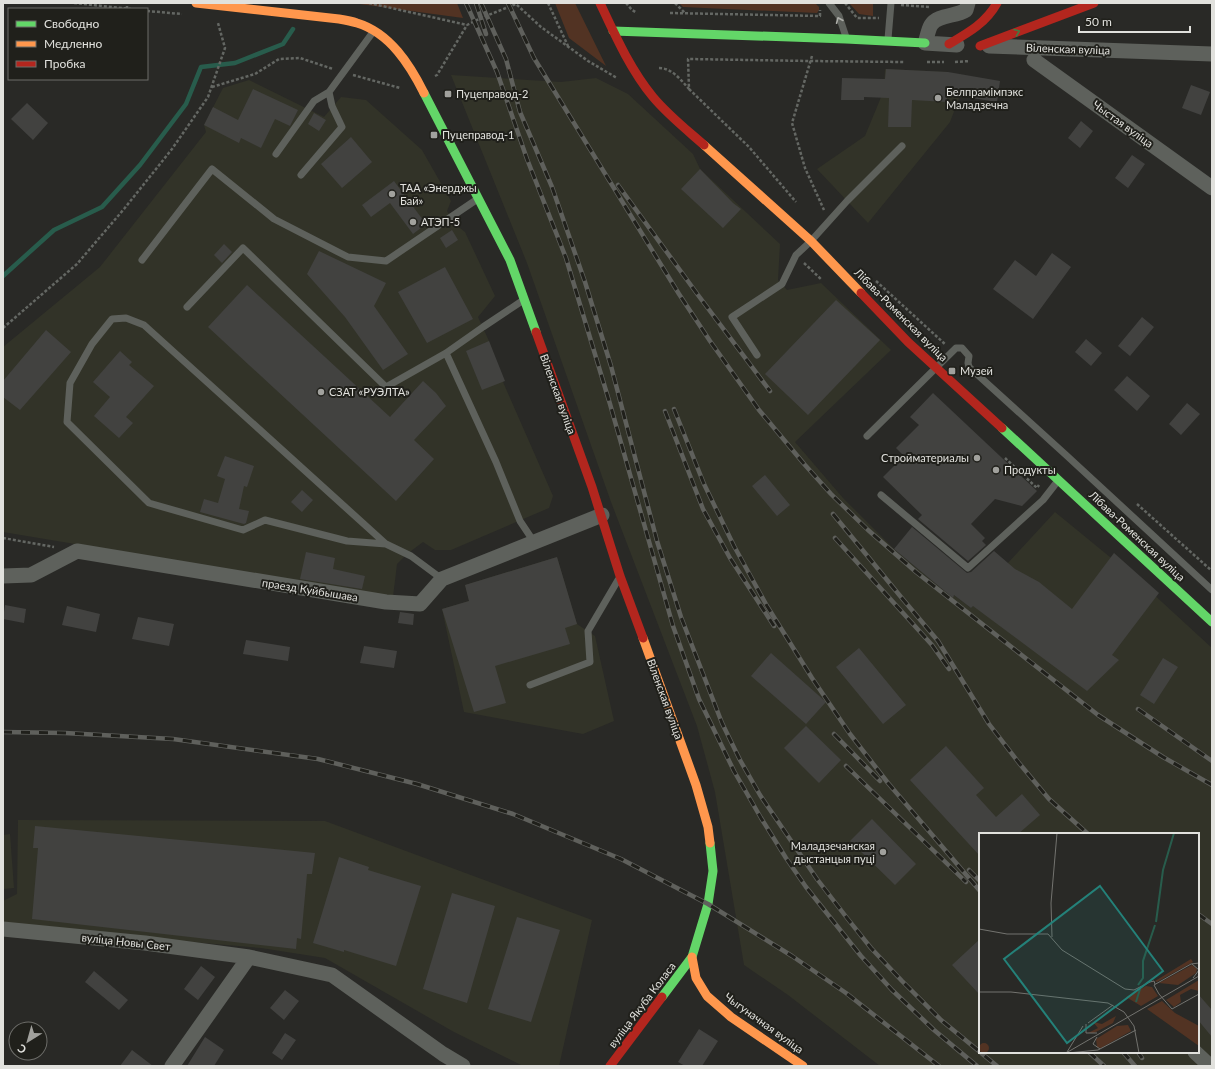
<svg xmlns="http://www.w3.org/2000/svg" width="1215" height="1069" viewBox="0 0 1215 1069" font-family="Lato,sans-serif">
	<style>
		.built { fill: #323328; fill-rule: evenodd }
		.green { fill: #523323 }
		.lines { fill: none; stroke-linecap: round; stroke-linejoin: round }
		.stream { stroke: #285c4c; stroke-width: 4.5 }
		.building { fill: #424240 }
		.path { stroke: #646763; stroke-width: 2.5; stroke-dasharray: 3 2; stroke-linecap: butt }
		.lane { stroke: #5e615c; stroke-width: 7 }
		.street { stroke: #5e615c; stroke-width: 15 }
		.fast { stroke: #63d668; stroke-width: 9 }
		.slow { stroke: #ff974d; stroke-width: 9 }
		.jam { stroke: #b3261e; stroke-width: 9 }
		.rail-casing { stroke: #5f605c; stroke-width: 4.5 }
		.rail { stroke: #20201b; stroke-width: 3; stroke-dasharray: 9; stroke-linecap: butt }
		.oneway { stroke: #adaea9 }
		.oneway2 { stroke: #427b42 }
		.poi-dot { fill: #a1a19d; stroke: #20201b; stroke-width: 1.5 }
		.labels { text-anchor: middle; stroke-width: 4; stroke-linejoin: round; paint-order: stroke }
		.street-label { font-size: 11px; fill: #e1e1dd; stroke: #20201b }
		.poi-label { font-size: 11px; fill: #e1e1dd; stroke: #20201b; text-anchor: start }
		.inset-river { fill: none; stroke: #285c4c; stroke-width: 2 }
		.inset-road { fill: none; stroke: #73736f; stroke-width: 1 }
		.view { fill: #248179; fill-opacity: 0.15; stroke: #248179; stroke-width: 2 }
		.inset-edge { fill: none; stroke: #e1e1dd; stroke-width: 2 }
	</style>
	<rect width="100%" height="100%" fill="#292926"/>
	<path class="built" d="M885,69L948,72L949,75L961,74L960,96L950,122L868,223L817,169L865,136L884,90Z
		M451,75L561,82L596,78L628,94L693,154L700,169L780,244L778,280L787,290L821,283L891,350L795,442L843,498L894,549L952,597L954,595L971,608L1007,564L1055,512L1138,580L1212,648V1066H880L788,995L744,965L715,792L697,726L611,502L527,263ZM980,834H1198V1052H980Z
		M249,80L324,117L341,97L366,100L422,150L451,201L447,211L456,225L465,232L495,296L478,317L489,341L503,382L553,496L549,508L451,550H435L423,542L407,554L397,564L393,597L3,532V347L100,267L206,132L204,125L223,88Z
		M557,557L577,624L595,636L614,721L583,734L464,712L442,609L469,601L465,585Z
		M18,820L325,821L592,920L559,1066H523L454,1032L325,958L261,948L4,926L3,901L17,894Z
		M10,834L14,888L3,889V835Z"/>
	<path class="green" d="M352,3H457L463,18Z
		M555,3H575L606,66L569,38Z
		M679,3H815L819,7V10L817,13L683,7Z
		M849,3H873V16L859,14Z"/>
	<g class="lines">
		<path class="stream" d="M3,276L54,230L102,207L140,165L186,104L201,67L235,63L283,44L293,29"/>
	</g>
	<path class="building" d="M886,69L948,72L1000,81L997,102L947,94V102L912,100L911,127H888L889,98L864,97V100H841L842,78L885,79Z
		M1191,85L1210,92L1201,115L1182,108Z
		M253,89L298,110L290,126L275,119L261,148L241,138L239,143L204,125L213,107L238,120Z
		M27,103L48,123L33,140L11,119Z
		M314,113L326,120L319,131L308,124Z
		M1081,121L1093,131L1080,148L1068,138Z
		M351,137L372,162L342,188L321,164Z
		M1132,155L1145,164L1128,188L1115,178Z
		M700,169L733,203L741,209L723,228L681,189Z
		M394,181L426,224L413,234L390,203L371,217L362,205Z
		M452,230L458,240L446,248L440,238Z
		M224,244L232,252L222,263L214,255Z
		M319,251L386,283L374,306L408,354L383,370L345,317L307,274Z
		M1052,253L1071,267L1033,319L993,289L1015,260L1036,276Z
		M445,267L473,319L427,343L398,292Z
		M247,285L390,417L423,381L436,393L446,406L414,440L434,459L396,501L208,327Z
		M836,300L880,340L808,415L765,374Z
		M1142,317L1154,327L1130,356L1118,346Z
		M46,330L71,352L20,410L3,397V381Z
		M1086,339L1102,353L1091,366L1075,352Z
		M489,341L505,381L482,390L466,351Z
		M120,351L132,362L129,365L154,386L126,417L133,423L119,438L94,416L110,397L93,382Z
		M1127,376L1150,396L1137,411L1114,390Z
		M933,393L1037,491L1022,506L995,499L971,524L985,538L982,541L986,545L968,561L918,519L922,515L883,477L904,456L896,448L919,425L910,417Z
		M1187,403L1200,414L1181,435L1169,424Z
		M225,456L254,466L247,487L244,486L239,509L249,511L246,523L244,524L200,512L204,499L218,503L225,479L217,476Z
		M765,475L790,505L777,516L752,486Z
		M302,490L313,500L302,512L291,502Z
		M912,527L967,573L971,572L994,551L1015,569L1039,582L1072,609L1114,553L1159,593L1112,655L1119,660L1087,691L973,606L971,608L954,595L953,598L894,549Z
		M306,552L335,558L333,569L365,576L362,589L300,579Z
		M557,557L577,624L565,628L570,644L495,666L506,703L474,712L442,609L469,601L465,585Z
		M5,605L26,609L24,623L3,619Z
		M67,606L100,614L96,632L62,625Z
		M400,612L414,614L413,625L398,623Z
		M138,617L174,624L169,646L132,639Z
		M246,640L290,647L288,661L243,654Z
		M364,646L397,651L394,668L360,663Z
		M859,648L906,705L883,724L836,667Z
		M771,653L826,702L806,724L751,676Z
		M1163,658L1178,667L1154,704L1140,695Z
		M806,726L841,760L819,783L784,748Z
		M946,746L984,788L976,795L996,817L1022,794L1040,815L1018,834H980V856L910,780Z
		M872,819L916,864L895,885L850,841Z
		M35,826L315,853L312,874H307L301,939L297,938L296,949L32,919L38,848H33Z
		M339,857L369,867L368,870L421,886L396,966L344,950V952L313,943Z
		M452,893L495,906L467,1003L423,989Z
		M517,917L560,930L531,1022L488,1009Z
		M980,939V995L952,965Z
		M201,966L215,977L198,1000L184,989Z
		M94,971L128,1000L119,1010L85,982Z
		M285,990L299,1001L284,1020L270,1008Z
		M1198,994L1212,1010V1037L1198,1020Z
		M699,1029L718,1041L702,1066H685L678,1062Z
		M285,1033L296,1040L282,1060L272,1053Z
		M205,1037L224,1050L214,1066H187Z
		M132,1050L153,1066H120Z"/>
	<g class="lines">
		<path class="path" d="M74,3L131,9
			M369,3L467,25L481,18L516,4L541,27L588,61L617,78
			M548,3L568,46
			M626,3L632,10L637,13
			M675,3L685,13
			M845,3L857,18H879
			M901,5L930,7
			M127,9V3
			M147,11L182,14
			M670,13L820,16V10
			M812,56L792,123L805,168L824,210
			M927,62H944
			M955,62L970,61
			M659,68C672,68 681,80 689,89L688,59L810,61L904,62
			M353,75L400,88
			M435,76L437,75L467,25
			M212,87L255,74L279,59L300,58L333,69
			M689,89L749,147L796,202
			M804,263L822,280
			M876,281L946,345
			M3,328L77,264L124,209L172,149L208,97L225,48L218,23
			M1005,458L1037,488L1039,485
			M1137,504L1212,571
			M3,538L54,547"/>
		<path class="lane" d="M829,3L839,16L846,37
			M888,39L891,3
			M276,154L314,101L329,92
			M301,175L342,127L332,106L329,92L373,32
			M142,260L212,169L274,219L348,257L386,261L476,200
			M187,307L243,248L386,387L446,353L483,327L522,301
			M446,353L496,462L520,521L534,542
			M757,355L732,317L782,284L796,255L811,241L847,201L902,146
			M867,436L956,348H962L969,356L968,363L969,367L1066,455L1212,590
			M881,495L968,568L1043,500L1057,482
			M386,544L144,325L126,318L112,319L92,344L70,383L67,422L149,503L243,530L265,520L347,541L386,544L411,556L442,579
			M530,685L590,662L588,631L618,580"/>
		<path class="street" d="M957,45L925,43C927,38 928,30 931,25C938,14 956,17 966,10L968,3
			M989,46L1212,54
			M1034,60L1212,188
			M3,576L31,575L77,551L386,602L420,604L442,579L602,515
			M3,929L145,943L249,957L332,975L443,1054L463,1066
			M1195,1052L1210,1066
			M172,1066L249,957"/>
		<path class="fast" d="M613,31L846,39L925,43
			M424,93L510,260L536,332
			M1002,428L1212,622
			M662,997L692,957L708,904L713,871L710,843"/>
		<path class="slow" d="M196,3L339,19C345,20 351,21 357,23C390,33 410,65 424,93
			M704,145L811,241L861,293
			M643,638L696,785L708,827L710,843
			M692,957L696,978L707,996L731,1017L803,1066"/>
		<path class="jam" d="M600,3C615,35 630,69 653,97C668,115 687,130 704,145
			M949,44C968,33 986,23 997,3
			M980,46L1094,3
			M861,293L908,342L1002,428
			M536,332L592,487L620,576L643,638
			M610,1066L662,997"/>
		<g class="rail-casing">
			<path id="rail" d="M466,3L497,72L527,159L566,258L610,404L673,626L699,699L734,771L761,818L786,858L806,887L837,926L861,956L892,990L934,1030L977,1066
				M476,3L486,34
				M481,3L506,59L520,112L552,187L585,282L611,366L657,541L681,617L722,723L740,760L760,795L817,879L847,918L871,948L902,981L941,1020L997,1066
				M508,3L534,58L679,294L710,341L759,410L805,465L831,494L868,530L916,572L1098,715L1163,757L1212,785
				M618,185L698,295L770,391
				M674,409L704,484L734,546L767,606L812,678L850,734L888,783L980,891
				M665,411L703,509L730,558L774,626
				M833,514L901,597L938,641L989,724L1019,763L1049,799L1088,834
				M835,538L932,645L949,669
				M1138,709L1212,761
				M3,732L65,733L173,739L318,759L417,784L513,814L621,859L708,904L792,956L846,993L939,1066
				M834,734L880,781
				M846,766L966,882
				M969,870L980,881
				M1198,914L1212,924
				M1089,1052L1104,1066
				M1123,1052L1135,1066
				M1138,1052L1142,1058"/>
		</g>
		<use href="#rail" class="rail"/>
	</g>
	<defs><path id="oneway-chevron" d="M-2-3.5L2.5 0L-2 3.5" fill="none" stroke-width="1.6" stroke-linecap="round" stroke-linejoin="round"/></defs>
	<use class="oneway" href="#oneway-chevron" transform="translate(839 20) rotate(-113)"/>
	<use class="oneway2" href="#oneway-chevron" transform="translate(1017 32) rotate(-21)"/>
	<g class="poi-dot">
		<rect x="444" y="90" width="8" height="8" rx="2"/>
		<circle cx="938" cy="98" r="4"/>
		<rect x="430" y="131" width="8" height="8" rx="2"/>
		<circle cx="392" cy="194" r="4"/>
		<circle cx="413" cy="222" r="4"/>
		<rect x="948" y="367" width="8" height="8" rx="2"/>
		<circle cx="321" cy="392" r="4"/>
		<circle cx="977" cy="458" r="4"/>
		<circle cx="996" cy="470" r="4"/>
		<circle cx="883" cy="852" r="4"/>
	</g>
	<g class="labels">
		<g class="street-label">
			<text transform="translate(1068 49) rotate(2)" y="4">Віленская вуліца</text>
			<text transform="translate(1123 124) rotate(36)" y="4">Чыстая вуліца</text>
			<text transform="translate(901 315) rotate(45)" y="4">Лібава-Роменская вуліца</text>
			<text transform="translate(558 394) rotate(70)" y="4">Віленская вуліца</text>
			<text transform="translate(1137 536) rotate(43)" y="4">Лібава-Роменская вуліца</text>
			<text transform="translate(310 590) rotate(9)" y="4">праезд Куйбышава</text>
			<text transform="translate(665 699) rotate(70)" y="4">Віленская вуліца</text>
			<text transform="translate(126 942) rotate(6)" y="4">вуліца Новы Свет</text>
			<text transform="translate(642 1005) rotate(-53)" y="4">вуліца Якуба Коласа</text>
			<text transform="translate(764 1023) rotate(36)" y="4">Чыгуначная вуліца</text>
		</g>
		<g class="poi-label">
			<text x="946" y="96">Белпрамімпэкс<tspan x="946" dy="13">Маладзечна</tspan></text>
			<text x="456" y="98">Пуцеправод-2</text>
			<text x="442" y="139">Пуцеправод-1</text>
			<text x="400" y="192">ТАА «Энерджы<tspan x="400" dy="13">Бай»</tspan></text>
			<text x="421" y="226">АТЭП-5</text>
			<text x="960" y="375">Музей</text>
			<text x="329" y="396">СЗАТ «РУЭЛТА»</text>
			<text x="969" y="462" text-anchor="end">Стройматериалы</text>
			<text x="1004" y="474">Продукты</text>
			<text x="875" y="850" text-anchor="end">Маладзечанская<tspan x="875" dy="13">дыстанцыя пуці</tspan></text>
		</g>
	</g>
	<g transform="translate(979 833)">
		<rect width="220" height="220" fill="#292926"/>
		<path d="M212,126L214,129L178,149L176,148ZM213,132L218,136L217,140L199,152L180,150ZM220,147V158L212,156L201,162L202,169L195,174L187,167ZM167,153L173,154L179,163L162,173L147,164ZM183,168L196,180L220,193V213L168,176ZM137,183L134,190L115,200H109L119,195L114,189L123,191ZM149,192L152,198L122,215L118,214L117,206L138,193ZM0 215a5 5 0 1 1 10 0a5 5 0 1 1-10 0Z" fill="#523323"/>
		<path class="inset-river" d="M177,89L184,37L195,0M159,152L164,145V128L176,92M157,169L161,156"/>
		<path class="inset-road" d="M0,96L28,101H69L83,117L146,156L155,157L171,149L175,148L176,151M73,104L72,70L78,0M213,131L220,137L214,145M175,152L180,161L193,176L220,161M175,152L212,131L220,130M0,159H32L129,170L145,179L155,193L160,220M109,190L134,172M107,191V200H118M118,204L114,211L121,216M88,219L104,193M87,220L220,143M89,220L119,217L157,197"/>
		<path class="view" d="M121,53L184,138L88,210L25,126Z"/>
		<rect width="220" height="220" class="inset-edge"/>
	</g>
	<rect width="1215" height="1069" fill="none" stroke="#e1e1dd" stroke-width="8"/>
	<rect x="8" y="8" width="140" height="72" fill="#20201b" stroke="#6d6d69"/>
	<rect x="16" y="21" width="20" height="6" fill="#63d668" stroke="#6d6d69"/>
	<text x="44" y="28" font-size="12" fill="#e1e1dd">Свободно</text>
	<rect x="16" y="41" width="20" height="6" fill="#ff974d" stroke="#6d6d69"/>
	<text x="44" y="48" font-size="12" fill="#e1e1dd">Медленно</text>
	<rect x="16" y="61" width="20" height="6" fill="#b3261e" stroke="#6d6d69"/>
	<text x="44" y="68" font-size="12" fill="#e1e1dd">Пробка</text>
	<g transform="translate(28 1041) rotate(217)"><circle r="19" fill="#20201b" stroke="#6d6d69"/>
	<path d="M0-3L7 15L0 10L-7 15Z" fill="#a1a19d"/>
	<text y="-6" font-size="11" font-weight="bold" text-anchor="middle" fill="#e1e1dd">С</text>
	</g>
	<path d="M1079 26v6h111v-6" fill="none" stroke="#e1e1dd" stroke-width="2"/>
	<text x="1085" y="26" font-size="12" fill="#e1e1dd" stroke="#20201b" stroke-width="3" paint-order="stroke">50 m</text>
</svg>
